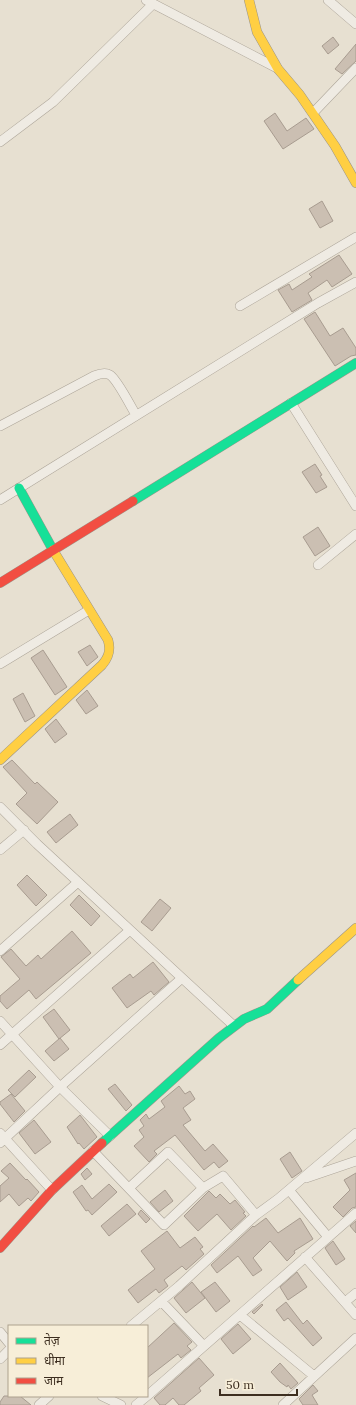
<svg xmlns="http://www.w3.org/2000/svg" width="356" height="1405" viewBox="0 0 356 1405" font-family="Lora,'Noto Sans Devanagari',serif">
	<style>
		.building { fill: #cbbfb2; stroke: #a89c90 }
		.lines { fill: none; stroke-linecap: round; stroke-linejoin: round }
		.street-casing { stroke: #ada599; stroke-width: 10 }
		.fast-casing { stroke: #9c958a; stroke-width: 10 }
		.slow-casing { stroke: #9c958a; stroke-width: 10 }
		.jam-casing { stroke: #9c958a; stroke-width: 10 }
		.street { stroke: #efebe3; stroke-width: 9 }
		.fast { stroke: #16e098; stroke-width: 9 }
		.slow { stroke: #ffcf43; stroke-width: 9 }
		.jam { stroke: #f24e42; stroke-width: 9 }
	</style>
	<rect width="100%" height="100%" fill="#e7e0d1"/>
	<path class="building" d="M333,37L339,45L328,54L322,46Z
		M356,44V61L342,74L335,69Z
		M275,113L287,131L306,118L314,129L283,149L264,121Z
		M322,201L333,221L320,228L309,209Z
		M339,255L352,274L332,287L327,280L308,293L312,300L292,312L278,290L289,284L292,290L312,277L309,274Z
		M315,312L330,336L343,328L356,348V355L351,356L335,366L304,319Z
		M315,464L322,475L320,476L327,487L316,493L302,472Z
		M318,527L330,546L315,556L303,537Z
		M90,645L98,657L87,666L78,652Z
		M43,650L67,687L55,695L31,658Z
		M87,690L98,706L86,714L76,700Z
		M23,693L35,716L25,722L13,699Z
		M56,719L67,734L55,743L45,729Z
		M12,760L35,784L37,782L58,802L37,824L16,804L27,793L3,767Z
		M70,814L78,825L56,843L47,832Z
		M27,875L47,895L36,906L17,885Z
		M79,895L100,916L91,926L70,905Z
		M160,899L171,908L152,931L141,922Z
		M72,931L91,953L36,999L29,990L7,1009L0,1001V996L20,979L1,957L11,949L26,966L38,955L41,959Z
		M153,962L169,982L154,995L151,991L127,1008L112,988L130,974L133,978Z
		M54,1009L70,1030L59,1039L43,1017Z
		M60,1038L69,1049L54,1061L45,1051Z
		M29,1070L36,1077L15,1097L8,1090Z
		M115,1084L132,1105L126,1111L108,1089Z
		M179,1086L185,1094L190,1091L195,1099L183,1108L191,1120L183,1125L205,1151L213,1144L228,1161L219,1168L214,1162L204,1170L175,1135L154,1151L157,1154L149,1162L134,1146L144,1137L139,1130L144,1126L140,1120L146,1114L149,1119L165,1107L161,1101Z
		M11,1094L25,1111L14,1122L0,1104V1102Z
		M80,1115L97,1137L84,1149L79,1143L78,1144L67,1127Z
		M34,1120L51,1142L35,1154L19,1133Z
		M290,1152L302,1171L292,1178L280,1159Z
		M10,1163L26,1180L27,1179L39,1192L31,1201L28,1198L19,1206L9,1194L0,1202V1186L9,1178L1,1171Z
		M87,1168L92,1174L85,1180L81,1174Z
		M356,1173V1207L352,1208L343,1217L333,1207L350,1190L344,1180Z
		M109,1184L117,1192L92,1215L88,1210L86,1211L73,1192L82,1185L92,1199Z
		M165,1190L173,1201L159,1212L150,1202Z
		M209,1191L216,1198L220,1194L230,1204L235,1200L245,1212L243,1213L246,1216L231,1230L217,1214L198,1231L184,1216Z
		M127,1204L136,1214L109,1236L101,1226Z
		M141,1210L150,1219L146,1223L138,1214Z
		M266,1218L278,1233L300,1218L313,1239L294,1251L295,1253L287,1261L270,1241L253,1258L262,1270L253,1276L238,1256L217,1273L211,1265L253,1226L254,1227Z
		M356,1221V1233L350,1226Z
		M167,1231L180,1248L195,1237L203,1247L200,1249L204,1254L186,1270L182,1266L164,1280L168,1286L159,1293L156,1289L138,1303L128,1290L155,1269L141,1251Z
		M333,1241L345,1259L336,1265L325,1248Z
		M297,1272L307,1287L288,1300L280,1287Z
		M192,1282L205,1298L186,1313L174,1298Z
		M215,1282L230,1301L216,1312L201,1292Z
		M286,1302L303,1324L307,1320L322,1338L313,1346L288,1318L284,1321L276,1310Z
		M262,1304L263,1305L254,1314L252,1312Z
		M174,1323L192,1342L187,1346L191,1350L181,1358L178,1354L147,1378V1348Z
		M238,1324L251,1339L233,1354L221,1339Z
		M199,1358L214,1375L199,1388L201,1391L184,1405H179L173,1398L165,1405H160L154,1398Z
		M280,1363L298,1383L291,1389L288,1385L287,1387L280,1382L271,1372Z
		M313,1385L318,1391L312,1395L318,1405H303L299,1399Z
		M4,1396H20L31,1405H0V1402Z"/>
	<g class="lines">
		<g class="street-casing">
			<path id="street" d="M146,0L277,68
				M328,0L356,24
				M313,113L356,68
				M0,142L53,102L153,4
				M240,306L356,237
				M291,403L356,506
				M0,426L94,376C99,374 105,372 110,375C117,379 131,407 136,415
				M0,500L318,303L356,282
				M318,565L356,534
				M0,664L89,610
				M0,807L37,844L234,1026
				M0,850L24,830
				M0,951L78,882
				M0,1021L60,1087L182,978
				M0,1045L130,930
				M0,1133L52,1190
				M0,1143L60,1087L110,1136
				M93,1151L164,1225L203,1188L223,1176L256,1215
				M306,1178L356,1161
				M129,1188L168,1152L203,1188
				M289,1190L328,1237
				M305,1257L356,1315
				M161,1301L204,1346
				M345,1302L356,1293
				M240,1315L314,1376
				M131,1326L179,1286L256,1215L278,1199L356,1133
				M0,1332L9,1343
				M0,1359L9,1350
				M102,1396L121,1405
				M147,1396L356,1213
				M39,1405L49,1396
				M136,1405L147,1396
				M283,1405L356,1338"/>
		</g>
		<g class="fast-casing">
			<path id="fast" d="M19,488L53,550
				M133,501L356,363
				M102,1143L219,1038L244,1019L267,1009L298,980"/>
		</g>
		<g class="slow-casing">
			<path id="slow" d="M249,0L257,32L278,69L300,95L335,146L356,183
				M0,760L102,665C109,657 111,650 108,640L53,550
				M298,980L356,928"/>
		</g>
		<g class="jam-casing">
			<path id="jam" d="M0,583L133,501
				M0,1248L52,1190L102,1143"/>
		</g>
		<use href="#street" class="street"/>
		<use href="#fast" class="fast"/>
		<use href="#slow" class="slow"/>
		<use href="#jam" class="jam"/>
	</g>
	<rect x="8" y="1325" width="140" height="72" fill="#f7eed8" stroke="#ada18e"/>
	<rect x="16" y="1338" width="20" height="6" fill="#16e098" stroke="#ada18e"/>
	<text x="44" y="1345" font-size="12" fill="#3d2e20">तेज़</text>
	<rect x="16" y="1358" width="20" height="6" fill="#ffcf43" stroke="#ada18e"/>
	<text x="44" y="1365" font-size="12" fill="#3d2e20">धीमा</text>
	<rect x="16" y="1378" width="20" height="6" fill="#f24e42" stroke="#ada18e"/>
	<text x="44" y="1385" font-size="12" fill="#3d2e20">जाम</text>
	<path d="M220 1389v6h77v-6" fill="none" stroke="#3d2e20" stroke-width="2"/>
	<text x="226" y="1389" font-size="12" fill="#3d2e20" stroke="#f7eed8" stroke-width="3" paint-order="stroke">50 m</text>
</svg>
